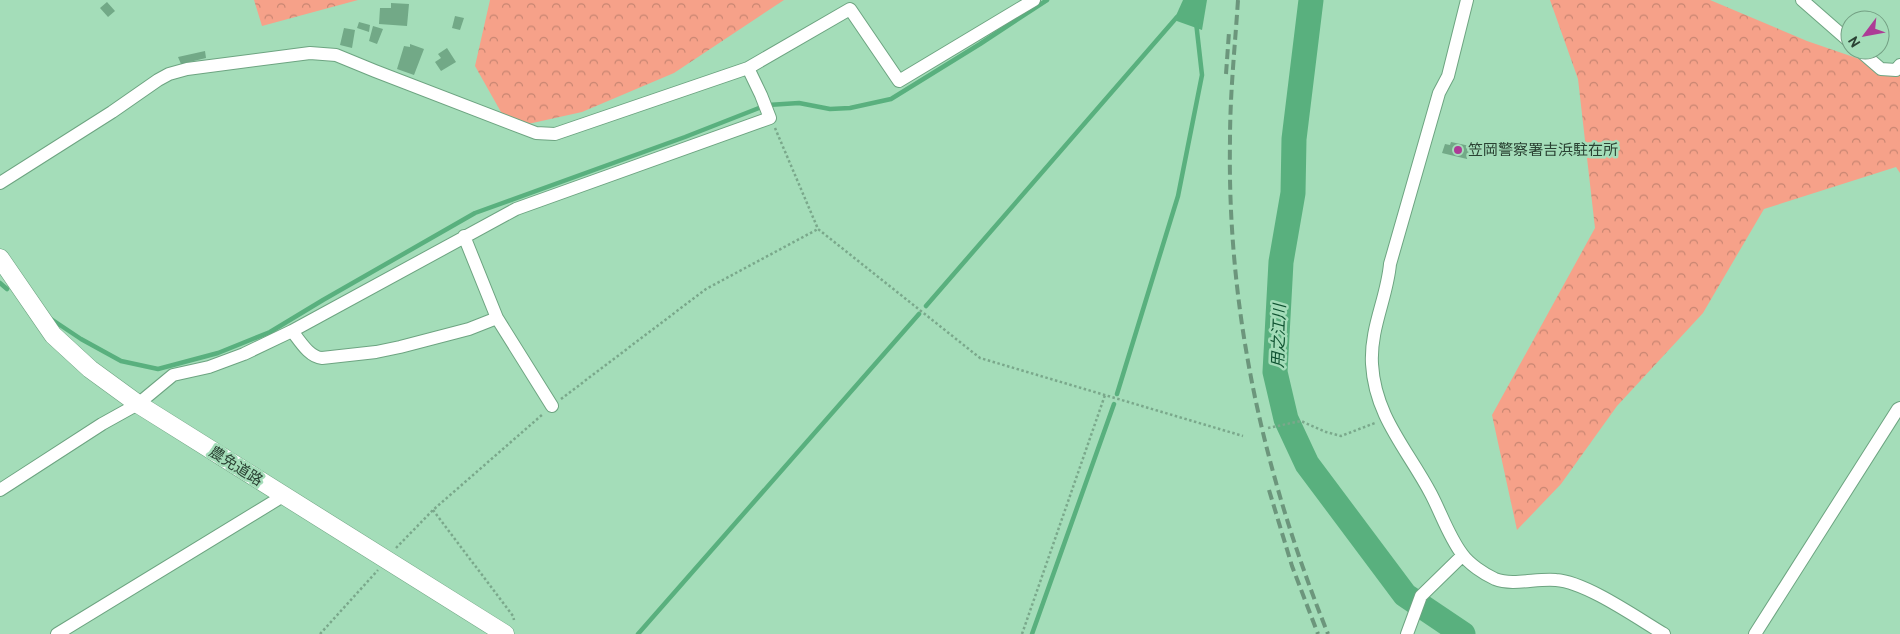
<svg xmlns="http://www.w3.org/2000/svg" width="1900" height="634" viewBox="0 0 1900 634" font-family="Overpass,'Noto Sans JP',sans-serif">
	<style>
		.forest { fill: url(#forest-crowns) }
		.water { fill: #59b07e }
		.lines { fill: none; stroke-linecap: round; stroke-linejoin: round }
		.stream { stroke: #59b07e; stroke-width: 4.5 }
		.river { stroke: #59b07e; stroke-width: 25 }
		.building { fill: #72a987 }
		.street-casing { stroke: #6da481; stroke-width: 14 }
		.secondary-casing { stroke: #6da481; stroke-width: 19 }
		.path { stroke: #7aa88b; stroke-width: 2.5; stroke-dasharray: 2.5 2.5; stroke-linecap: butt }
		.street { stroke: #fff; stroke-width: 12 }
		.secondary { stroke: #fff; stroke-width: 18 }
		.rail { stroke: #6c967c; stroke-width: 4; stroke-dasharray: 10 5; stroke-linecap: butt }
		.poi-dot { fill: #ad3b96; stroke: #a4ddb9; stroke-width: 2 }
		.labels { text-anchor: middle; stroke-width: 5; stroke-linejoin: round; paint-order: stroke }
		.poi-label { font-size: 15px; fill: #2a4233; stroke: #a4ddb9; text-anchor: start }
		.street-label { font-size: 15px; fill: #2a4233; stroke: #a4ddb9 }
		.water-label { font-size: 16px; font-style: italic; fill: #0f5231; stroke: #a4ddb9 }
	</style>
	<defs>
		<pattern id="forest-crowns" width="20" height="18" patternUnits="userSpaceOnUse" patternTransform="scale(1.25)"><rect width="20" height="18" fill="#f6a189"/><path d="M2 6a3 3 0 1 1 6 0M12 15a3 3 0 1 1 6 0" fill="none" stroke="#c78571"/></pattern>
	</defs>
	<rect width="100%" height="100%" fill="#a4ddb9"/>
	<path class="forest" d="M254,0H358L262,26Z
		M490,0H784L674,73L582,112L510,128L475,66Z
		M1550,0H1710L1807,41L1900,73V173L1896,167L1764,209L1703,313L1617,406L1561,484L1517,530L1492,415L1595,228L1578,79Z"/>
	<path class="water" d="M1183,0H1207L1202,30L1174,20Z"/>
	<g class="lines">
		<path class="stream" d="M768,105L799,103L830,109L850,108L891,99L980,44L1047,0
			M0,283L7,289
			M926,306L1177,17
			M51,319L81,339L121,361L158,369L218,353L270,332L323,300L475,213L685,137L759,108
			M1117,394L1178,196L1202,75L1196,22
			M638,634L919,314
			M1032,634L1114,404"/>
		<path class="river" d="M1311,0L1294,139L1293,193L1281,262L1275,372L1286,419L1307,464L1405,595L1463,634"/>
	</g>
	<path class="building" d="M107,2L115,11L108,17L100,8Z
		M391,3L409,4L407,26L379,24L380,8H391Z
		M455,16L464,18L460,30L452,28Z
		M359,22L370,25L369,32L357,28Z
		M373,26L383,29L377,44L369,41Z
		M344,28L355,30L352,48L340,45Z
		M410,44L424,49L414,75L397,69L404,46L410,47Z
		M447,48L456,62L441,71L435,62L441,58L438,54Z
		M205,51L206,58L181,64L178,57Z
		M1451,142L1470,146L1467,159L1442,153L1445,144L1450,145Z"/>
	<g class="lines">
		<g class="street-casing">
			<path id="street" d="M1467,0L1448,76L1439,93L1390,264C1387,298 1370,328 1372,364C1375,417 1408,450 1431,494C1441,513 1449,537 1462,554C1469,564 1484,574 1495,579C1513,586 1537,578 1556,580C1586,582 1637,618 1664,634
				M1802,0L1850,42
				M1859,50L1881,69L1896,70L1900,65
				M0,183L112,112L158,80L169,74L187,69L310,53L336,55L375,71L536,133L555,134L748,68L850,9L899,81L1034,0
				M464,236L497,318L552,406
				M292,331C300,341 309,357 322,358L376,352L400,347L469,329L497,318
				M0,490L102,424L138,404L173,375L209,367L244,354L292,331L516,209L770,118L761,95L748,68
				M57,634L283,496
				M1407,634L1421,596L1462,556
				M1755,634L1898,409L1900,408"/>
		</g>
		<g class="secondary-casing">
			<path id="secondary" d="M0,258L53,335L90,369L138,404L505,634"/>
		</g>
		<path class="path" d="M775,128L818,229L980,358L1243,436
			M561,399L706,289L818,229
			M1268,428L1301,421L1326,432L1341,436L1375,423
			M433,510L513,616L514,620
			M396,548L433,510L543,414
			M320,634L378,570
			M1022,634L1105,395"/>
		<use href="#street" class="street"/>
		<use href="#secondary" class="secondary"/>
		<path class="rail" d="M1238,0C1235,46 1230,93 1230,140C1227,312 1264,475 1328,634
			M1226,74L1229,32
			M1269,490L1292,566L1318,634"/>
	</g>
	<circle class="poi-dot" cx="1458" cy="150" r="5"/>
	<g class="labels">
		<g class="poi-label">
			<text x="1468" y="155">笠岡警察署吉浜駐在所</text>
		</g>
		<g class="street-label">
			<text transform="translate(236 466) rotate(32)" y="5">農免道路</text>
		</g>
		<g class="water-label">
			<text transform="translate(1278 336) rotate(-88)" y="6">用之江川</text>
		</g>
	</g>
	<g transform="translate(1865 35) rotate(238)"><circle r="24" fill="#a4ddb9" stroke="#739f83"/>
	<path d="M0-4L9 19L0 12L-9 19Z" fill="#ad3b96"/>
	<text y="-8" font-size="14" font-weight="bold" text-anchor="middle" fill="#2a4233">N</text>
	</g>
</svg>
